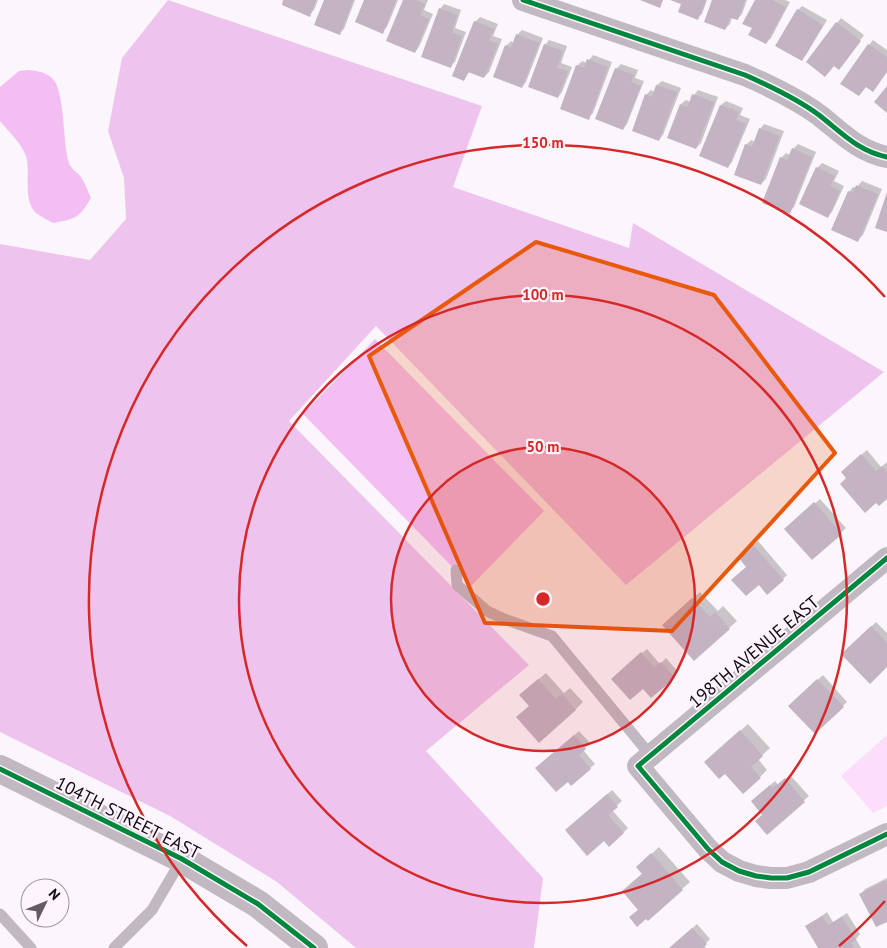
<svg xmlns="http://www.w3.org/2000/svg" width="887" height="948" viewBox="0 0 887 948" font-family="'PT Sans',sans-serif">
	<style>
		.green { fill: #fcddfc }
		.forest { fill: #eec4ee }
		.water { fill: #f3bef2 }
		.shadow { fill: #0003 }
		.building { fill: #c3b3c3 }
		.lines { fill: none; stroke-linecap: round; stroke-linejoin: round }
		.service { stroke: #c2b8c1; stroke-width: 11 }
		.minor { stroke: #c2b8c1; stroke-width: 22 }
		.tertiary { stroke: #c2b8c1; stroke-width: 28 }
		.cycleway-casing { stroke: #fdf4fd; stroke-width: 8 }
		.cycleway { stroke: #00873e; stroke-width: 5 }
		.marked { fill: #e8590c; fill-opacity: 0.2; stroke: #e8590c; stroke-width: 4; stroke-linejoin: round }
		.ring { fill: none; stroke: #d62828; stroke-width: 2.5 }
		.labels { text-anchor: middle; stroke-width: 4.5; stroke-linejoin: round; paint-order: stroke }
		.street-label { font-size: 18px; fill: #110a11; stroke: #fdf4fd }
		.centre { fill: #d62828; stroke: #fdf4fd; stroke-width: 2.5 }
		.ring-label { font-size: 15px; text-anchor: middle; font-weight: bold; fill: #d62828; stroke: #fdf4fd; stroke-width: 4.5; stroke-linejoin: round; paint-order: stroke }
	</style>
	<rect width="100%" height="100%" fill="#fbf6fb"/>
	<path class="green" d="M887,735V806L873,813L841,776Z"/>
	<path class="forest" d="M168,0L482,106L453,187L629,248L633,223L884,372L626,585L376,326L289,421L529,665L426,751L543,878L534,948H356L277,882L170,816L0,732V244L90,260L126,219L124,178L108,131L122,58Z"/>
	<path class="water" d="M29,70C37,71 44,72 51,77C66,89 62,143 69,163C71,169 77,172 81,177C85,183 88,192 91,198C79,218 76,219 53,223C48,220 41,217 36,213C22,199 31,173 26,156C21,143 9,132 0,121V87L19,71Z
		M375,339L544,511L471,586L303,414Z"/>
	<path class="shadow" d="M285,0H318L314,10L309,15Z
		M325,0H355L344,29L339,33Z
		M365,0H398L387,27L382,32Z
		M404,0H428L424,10L433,14L419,47L415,52Z
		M674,0H707L702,14L697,18L683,4Z
		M713,0H747L742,14L737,19L732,17L730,24L725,29Z
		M756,0H785L790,2L771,38L766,43L754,28Z
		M444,4L461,10L455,28L466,32L455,62L450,66L440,9Z
		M802,6L827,20L806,55L801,60L798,10Z
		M480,17L498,24L493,36L502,39L489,72L484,77L470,71L464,80L453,76L475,22Z
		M841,18L864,35L844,63L837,23Z
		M522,30L543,38L526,82L522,87L506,46L511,41L514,43L517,35Z
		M549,40L567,46L561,63L572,67L562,92L558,97L545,45Z
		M873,40L887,50V72L869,45Z
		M593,55L612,62L593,113L588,118L577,66L582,61L587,63Z
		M621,64L638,70L635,78L644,81L627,124L623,129L597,118L617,68Z
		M662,81L681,88L663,135L659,140L646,95L651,90L655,92L657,85Z
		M698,90L718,97L701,143L696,148L681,104L686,100L691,102L694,95Z
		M726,101L743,108L740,115L750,119L732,162L728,167L700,155L721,105Z
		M764,124L784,131L766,179L761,184L746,145L751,140L755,142L760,129Z
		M798,144L816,152L794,207L789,212L781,158L786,153L790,155L793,149Z
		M822,163L839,171L834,181L844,186L832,212L828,216L817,168Z
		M862,181L882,189L863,235L858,240L849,192L853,187L856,188Z
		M867,450L881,467L887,462V498L848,478L847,467Z
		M820,499L846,528L812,559L790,525Z
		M758,541L787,575L783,579L759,583L748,567L744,553Z
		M700,592L718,611L723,606L737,621L694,659L671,618Z
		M876,622L887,633V666L843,654Z
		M647,649L660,664L666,658L678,672L674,677L643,687L618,674Z
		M546,673L564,693L570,688L583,702L575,710L530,705L528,688Z
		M823,675L847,702L815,732L790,706Z
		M748,724L770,748L758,759L767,770L760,777L713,755Z
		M579,731L590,743L583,750L595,764L571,784L568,781L542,764Z
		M790,775L809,796L768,833L764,815L757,797L775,781L778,785Z
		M612,790L622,801L612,810L628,828L623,833L604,839L571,826Z
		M659,847L690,882L648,919L639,909L630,884L643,873L645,860Z
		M887,878V921L861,894L865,889Z
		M827,912L833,922L847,913L860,934L856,939L861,948H819L807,927Z
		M697,924L710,939L704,945L706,948H670Z"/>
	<path class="building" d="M283,0H316L310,17L282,5Z
		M324,0H353L340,35L314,25Z
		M364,0H396L383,34L355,22Z
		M403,0H416L425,4L420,15L429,19L415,53L386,41Z
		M640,0H663L660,8Z
		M670,0H706L698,20L678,12L681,4Z
		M712,0H745L738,20L730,18L725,30L704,22Z
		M755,0H772L786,7L766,44L748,35L752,28L742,24Z
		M439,8L457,15L452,33L462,36L451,68L421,57Z
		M797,9L823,25L802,61L775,46Z
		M474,21L494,29L489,40L498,44L484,78L468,72L464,81L452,76Z
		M836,22L861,41L839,70L834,66L825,77L806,62Z
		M516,34L539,43L522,88L493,77L505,45L511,48Z
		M544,44L563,51L557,68L568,71L558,98L528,87Z
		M868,44L887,57V72L873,92L866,87L859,96L840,84Z
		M587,59L608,67L589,120L560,109L576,65L584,68Z
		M615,68L634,75L631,82L641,86L623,130L595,119Z
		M656,85L677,92L659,141L632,131L645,94L652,97Z
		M887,86V113L874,102Z
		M692,94L714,102L696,149L667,138L680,104L688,107Z
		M720,105L739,112L736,120L746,124L728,168L699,156Z
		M759,128L780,136L761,185L734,175L745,144L752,147Z
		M792,148L812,157L790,214L762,203L780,157L787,160Z
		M816,167L835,176L830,186L840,191L828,218L799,204Z
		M856,185L878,194L858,242L831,230L848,191L853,193Z
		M887,192V232L875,228Z
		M861,454L876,471L882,466L887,472V499L879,506L876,503L865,513L840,484L846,478L841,472Z
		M814,502L842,534L812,560L784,529Z
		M753,545L784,580L767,595L759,585L746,596L731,580L746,567L738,557Z
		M692,598L710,617L715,612L730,629L694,661L662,625Z
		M871,626L887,643V667L870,684L841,654Z
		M641,652L654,667L661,662L675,678L651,698L643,689L630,700L611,679Z
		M538,679L556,699L562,694L576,710L539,743L516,717L529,706L519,695Z
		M817,679L844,707L815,734L788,706Z
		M740,730L763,756L751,767L761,778L743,794L725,774L719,779L704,762Z
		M574,735L586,749L579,755L591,769L571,786L568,782L556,792L535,768Z
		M785,778L805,802L767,835L755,821L762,815L751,801L770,785L773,788Z
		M607,794L618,807L608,815L624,833L609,847L604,841L587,856L565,830Z
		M651,853L683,890L648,921L646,919L637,927L629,917L638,910L622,891L642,874L636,867Z
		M887,880V922L876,927L859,894Z
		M822,916L828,925L842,917L856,940L851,943L854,948H818L805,926Z
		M692,928L707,944L703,948H669Z"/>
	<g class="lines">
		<path class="service" d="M456,570L457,585L487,611L504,619L552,636L651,756
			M0,914L31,948
			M114,948L152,910L182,859"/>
		<path class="minor" d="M523,0L745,75C770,86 796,98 819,115C842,133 858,151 887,157
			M887,558L638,766L708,849L722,862L739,871L756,876L771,878H787L809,872L887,834"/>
		<path class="tertiary" d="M0,769L182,859L258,904L314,948"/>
		<g class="cycleway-casing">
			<path id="cycleway" d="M523,0L745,75C770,86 796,98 819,115C842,133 858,151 887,157
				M887,558L638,766L708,849L722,862L739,871L756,876L771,878H787L809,872L887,834
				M0,769L182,859L258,904L314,948"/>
		</g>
		<use href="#cycleway" class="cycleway"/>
	</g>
	<path class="marked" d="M536,242L714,295L835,453L672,631L485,623L369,356Z"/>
	<circle cx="543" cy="599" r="152" fill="#d62828" fill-opacity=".12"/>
	<g class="ring">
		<circle cx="543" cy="599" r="152"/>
		<circle cx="543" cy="599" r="304"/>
		<path d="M885 901A456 456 0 0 1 839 946M247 946A456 456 0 1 1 885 297"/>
	</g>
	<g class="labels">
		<g class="street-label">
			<text transform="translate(754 652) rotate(-40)" y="6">198TH AVENUE EAST</text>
			<text transform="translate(128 818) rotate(27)" y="6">104TH STREET EAST</text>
		</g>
	</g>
	<circle cx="543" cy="599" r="8" class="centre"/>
	<g class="ring-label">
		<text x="543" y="148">150 m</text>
		<text x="543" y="300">100 m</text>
		<text x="543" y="452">50 m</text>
	</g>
	<g transform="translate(45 903) rotate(47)"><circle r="24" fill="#fdf4fd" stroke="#9f969f"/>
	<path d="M0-4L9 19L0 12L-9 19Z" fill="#635d63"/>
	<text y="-8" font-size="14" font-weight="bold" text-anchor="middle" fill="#110a11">N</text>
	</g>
</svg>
